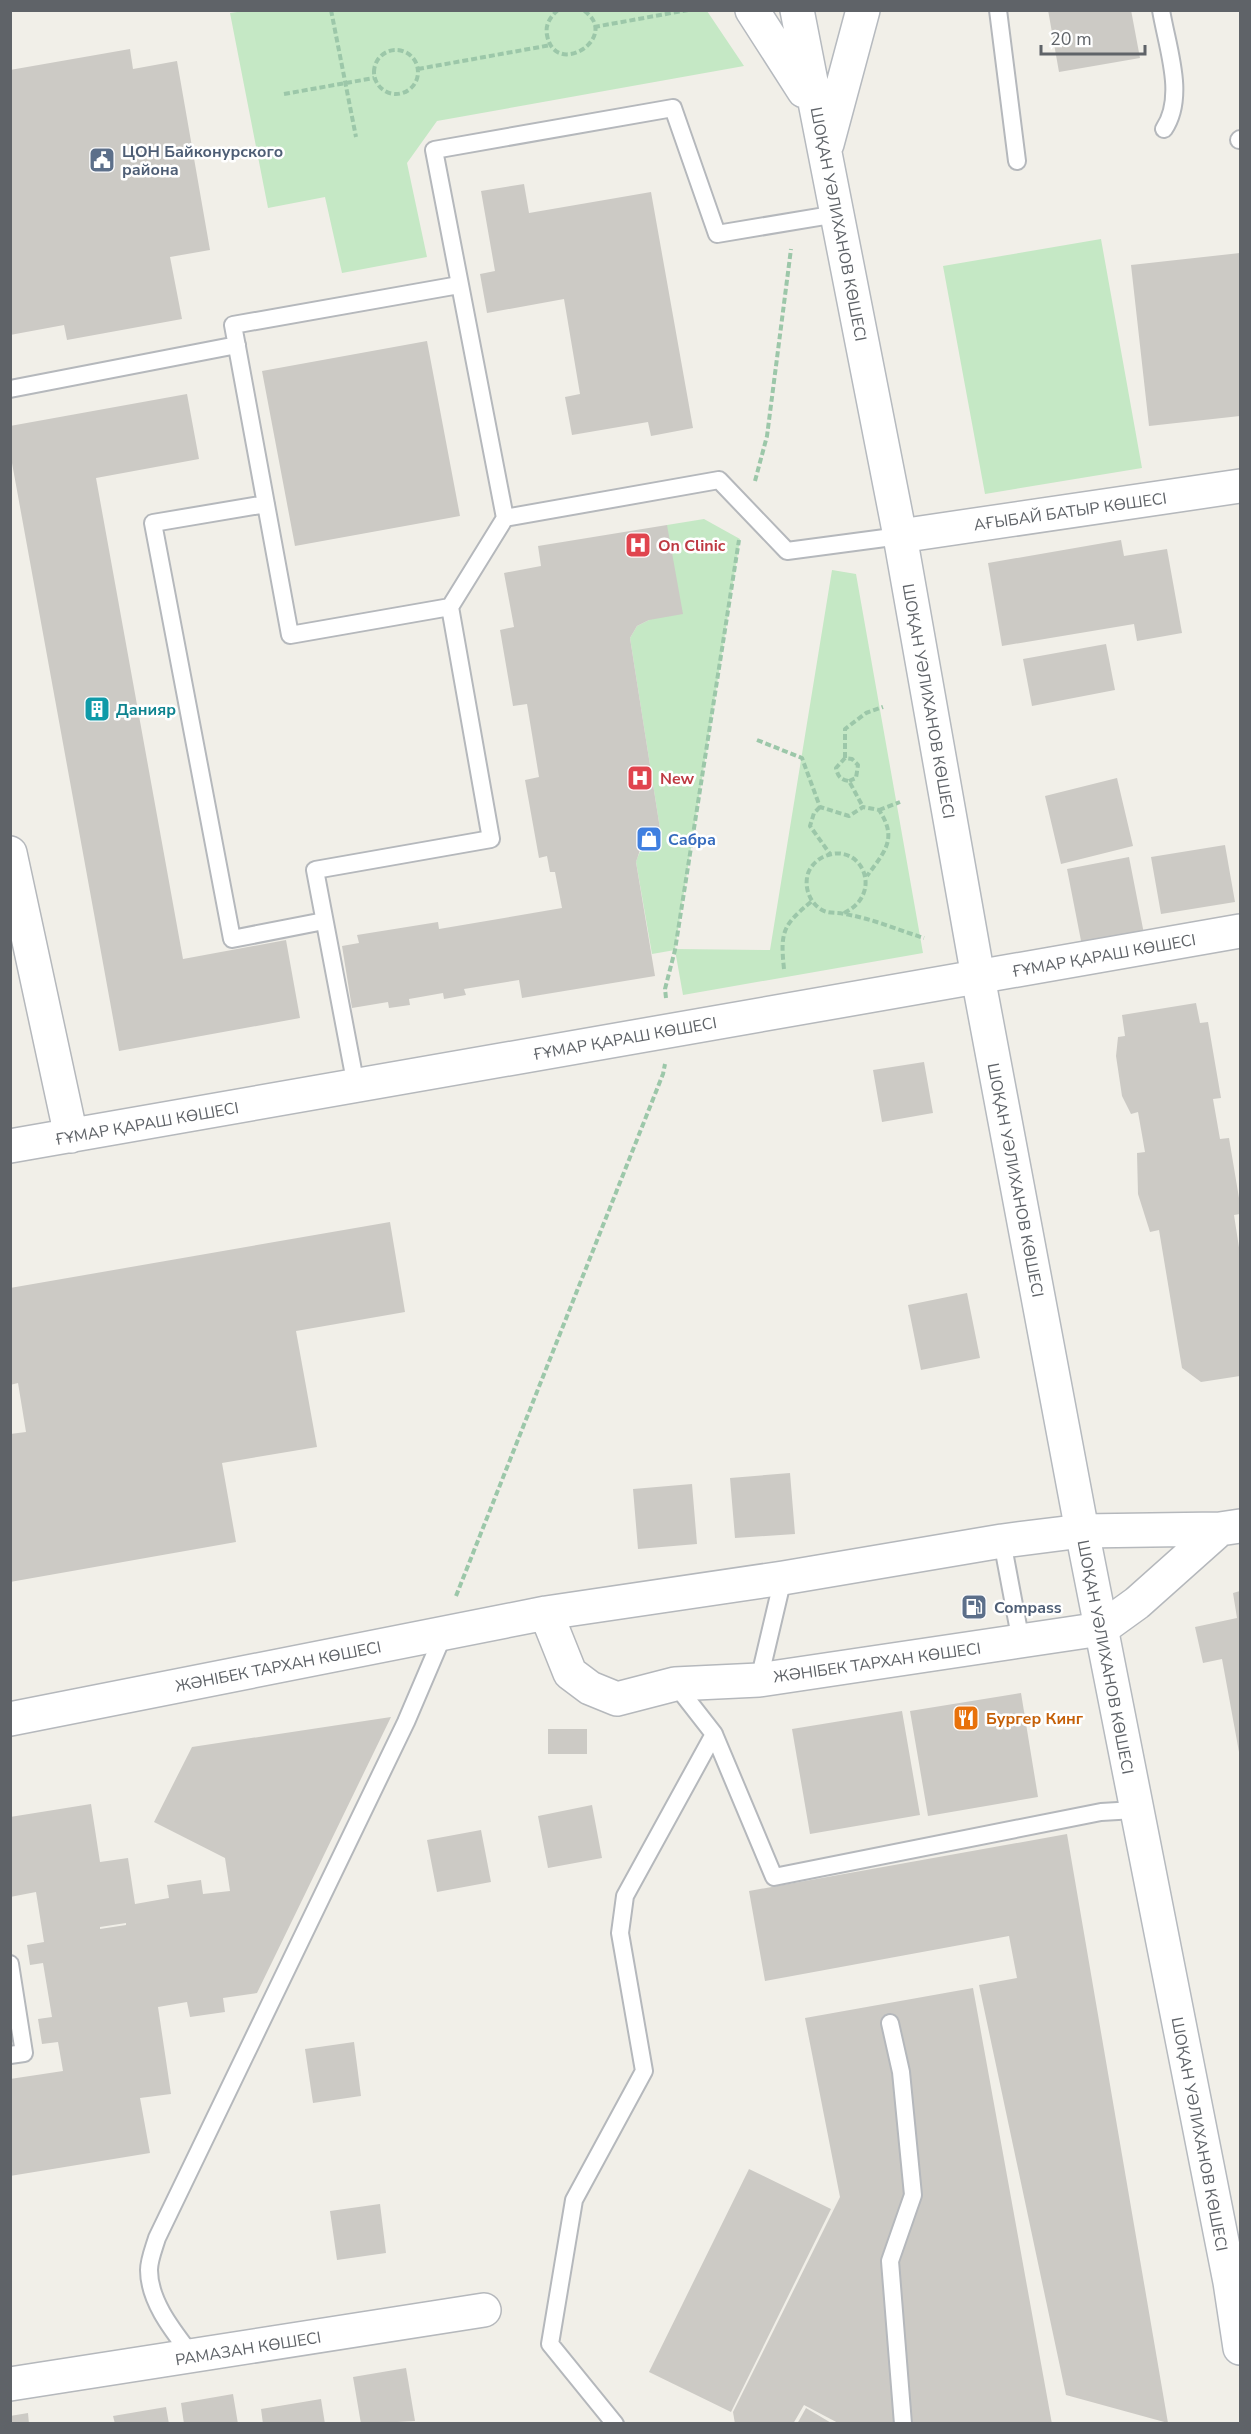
<svg xmlns="http://www.w3.org/2000/svg" width="1251" height="2434" viewBox="0 0 1251 2434" font-family="'Nunito Sans',sans-serif">
	<style>
		.green { fill: #c5e8c5 }
		.building { fill: #cccac5; fill-rule: evenodd }
		.lines { fill: none; stroke-linecap: round; stroke-linejoin: round }
		.lane-casing { stroke: #b5b8bc; stroke-width: 20 }
		.street-casing { stroke: #b5b8bc; stroke-width: 36 }
		.secondary-casing { stroke: #b6babf; stroke-width: 36 }
		.path { stroke: #9cc7a9; stroke-width: 4; stroke-dasharray: 6 3; stroke-linecap: butt }
		.lane { stroke: #fff; stroke-width: 16 }
		.street { stroke: #fff; stroke-width: 33 }
		.secondary { stroke: #fff; stroke-width: 33 }
		.labels { text-anchor: middle; stroke-width: 5; stroke-linejoin: round; paint-order: stroke }
		.service-label { font-size: 16px; font-weight: bold; fill: #4e5e75; stroke: #fff; text-anchor: start }
		.street-label { font-size: 16px; fill: #5f6368; stroke: #fff }
		.health-label { font-size: 16px; font-weight: bold; fill: #be3a42; stroke: #fff; text-anchor: start }
		.culture-label { font-size: 16px; font-weight: bold; fill: #0d838f; stroke: #fff; text-anchor: start }
		.shop-label { font-size: 16px; font-weight: bold; fill: #366cbe; stroke: #fff; text-anchor: start }
		.food-label { font-size: 16px; font-weight: bold; fill: #c56008; stroke: #fff; text-anchor: start }
	</style>
	<rect width="100%" height="100%" fill="#f1efe8"/>
	<path class="green" d="M244,11H707L744,66L437,121L407,163L427,257L342,273L325,197L268,208L230,13Z
		M1101,239L1142,468L985,494L943,266Z
		M704,519L740,539L675,949L770,950L832,570L856,574L923,953L683,995L675,950L652,954L636,862C640,848 647,842 661,835L630,638L637,626L649,620L667,525Z"/>
	<path class="building" d="M1048,10H1131L1140,58L1059,72Z
		M130,49L133,69L177,61L210,250L170,257L182,319L67,340L64,325L10,335V70Z
		M524,184L529,213L651,192L693,428L651,436L648,422L572,435L565,397L580,394L564,299L487,313L480,274L495,271L481,191Z
		M1240,253V416L1149,426L1131,265Z
		M427,341L460,516L295,546L262,371Z
		M187,394L199,459L96,478L183,959L286,940L300,1018L119,1051L10,452V426Z
		M667,525L683,614L649,620L637,626L630,638L661,835L649,841L640,850L636,862L655,976L522,998L519,980L464,989L466,995L444,999L443,993L409,999L410,1005L389,1008L388,1002L352,1008L342,946L359,943L357,935L438,922L439,929L562,908L555,872H550L547,856L539,858L525,780L539,777L527,704L513,706L500,630L514,627L504,573L541,566L538,546Z
		M1121,540L1124,556L1167,549L1182,633L1137,641L1134,624L1002,646L988,563Z
		M1106,644L1115,690L1032,706L1023,659Z
		M1117,778L1133,846L1061,864L1045,796Z
		M1225,845L1235,902L1161,914L1151,857Z
		M1129,857L1145,939L1083,951L1067,869Z
		M1196,1003L1200,1023L1208,1022L1221,1098L1213,1099L1220,1139L1229,1138L1240,1204V1214L1234,1215L1240,1254V1376L1201,1382L1182,1368L1159,1230L1150,1232L1138,1194L1137,1153L1145,1152L1138,1112L1131,1114L1122,1096L1116,1056L1118,1037L1125,1036L1122,1015Z
		M924,1062L933,1113L882,1122L873,1070Z
		M390,1222L405,1312L296,1331L317,1447L222,1463L236,1542L10,1582V1434L26,1432L18,1383L10,1385V1288Z
		M967,1293L980,1358L921,1370L908,1305Z
		M790,1473L795,1534L735,1538L730,1478Z
		M692,1484L697,1544L638,1549L633,1489Z
		M1240,1591V1752H1239L1222,1659L1203,1663L1195,1627L1237,1618L1233,1593Z
		M1021,1693L1038,1797L928,1816L910,1711Z
		M902,1711L920,1815L810,1834L792,1729Z
		M391,1717L257,1993L223,1998L225,2012L190,2017L187,2002L158,2007L171,2094L140,2098L150,2153L10,2176V2079L63,2071L58,2042L42,2044L38,2019L52,2017L43,1963L30,1965L27,1945L44,1942L36,1892L10,1897V1817L91,1804L100,1862L128,1858L135,1904L169,1898L167,1885L201,1880L203,1894L230,1891L225,1858L154,1822L192,1747ZM126,1923V1925L100,1929V1927Z
		M548,1729H587V1754H548Z
		M592,1805L602,1858L548,1868L538,1816Z
		M481,1830L491,1882L437,1892L427,1840Z
		M1067,1834L1168,2423L1066,2395L979,1985L1017,1978L1009,1936L765,1981L749,1891Z
		M973,1988L1052,2424H840L804,2405L793,2424H735L733,2412L840,2197L805,2018Z
		M354,2042L361,2096L313,2103L305,2049Z
		M749,2169L831,2209L731,2412L649,2372Z
		M380,2204L386,2253L337,2260L330,2211Z
		M406,2368L415,2421L361,2424L353,2377Z
		M233,2394L238,2424H184L181,2403Z
		M321,2399L325,2424H263L261,2409Z
		M166,2407L169,2424H115L113,2416Z
		M806,2408L833,2424H797Z
		M28,2413L29,2424H10V2416Z"/>
	<g class="lines">
		<g class="lane-casing">
			<path id="lane" d="M998,10L1017,161
				M1161,10C1167,47 1186,96 1164,129
				M1239,140L1240,139
				M459,285L233,325L290,635L450,607L505,518L434,150L673,108L717,234L837,214
				M10,389L237,345
				M266,504L153,523L232,939L324,921
				M505,518L719,480L787,551L900,536
				M356,1086L315,870L491,839L450,607
				M1002,1541L1021,1642
				M759,1680L783,1578
				M714,1734L774,1877L1101,1812L1135,1810
				M10,1964L24,2053L10,2055
				M890,2023L901,2072L913,2195L890,2261L903,2424
				M193,2357C174,2332 149,2302 149,2270C149,2260 154,2248 157,2238L406,1722L444,1633
				M615,2424L550,2344L574,2200L644,2071L620,1933L625,1896L714,1734L675,1684"/>
		</g>
		<g class="street-casing">
			<path id="street" d="M900,536L1240,486
				M10,853L71,1136
				M10,1146L1240,931
				M546,1613L570,1673L590,1688L617,1699L675,1684L759,1680L1101,1629L1137,1603L1220,1529
				M10,1719L546,1613L783,1578L1002,1541L1082,1531L1220,1529L1240,1526
				M10,2384L484,2310"/>
		</g>
		<g class="secondary-casing">
			<path id="secondary" d="M752,10L804,91
				M797,10L900,536L978,977L1082,1531L1230,2282L1240,2348
				M827,144L863,10"/>
		</g>
		<path class="path" d="M331,10L356,137
			M558,10C550,17 545,25 547,35C555,80 623,36 583,10
			M594,27L688,10
			M374 72a22 22 0 1 1 44 0a22 22 0 1 1-44 0Z
			M418,69L551,45
			M284,94L374,78
			M755,481L767,436L791,249
			M757,740L802,758L820,807L849,816L863,807L879,810C898,839 885,851 867,876
			M845,758V729L866,713L883,707
			M849,781L856,778L858,765L852,759L845,758L836,768C838,777 841,780 849,781L863,807
			M820,807L814,813L810,826L830,854
			M879,810L900,802
			M844,913C886,893 860,839 823,857C815,861 808,869 807,878C805,890 811,904 822,910C829,914 836,912 844,914C871,918 898,930 924,938
			M784,969C780,931 783,925 812,901
			M666,998L665,989L675,950L739,540
			M456,1596L663,1074L665,1064"/>
		<use href="#lane" class="lane"/>
		<use href="#street" class="street"/>
		<use href="#secondary" class="secondary"/>
	</g>
	<defs>
		<g id="civic-square" transform="scale(1.35)"><rect x="-9" y="-9" width="18" height="18" rx="4" fill="#5c6f8a" stroke="#fff"/><path d="M-.6-6.5H3V-4.5H.6V-3L4-1V1h2V6H-6V1h2V-1L-.6-3ZM-1.2 2.5V6h2.4V2.5Z" fill="#fff"/></g>
		<g id="hospital-square" transform="scale(1.35)"><rect x="-9" y="-9" width="18" height="18" rx="4" fill="#e0444e" stroke="#fff"/><path d="M-5-5h3v3.5h4V-5h3V5h-3V1.5h-4V5h-3Z" fill="#fff"/></g>
		<g id="building-square" transform="scale(1.35)"><rect x="-9" y="-9" width="18" height="18" rx="4" fill="#0f9aa8" stroke="#fff"/><path d="M-4-6H4V6H1V3H-1V6H-4ZM-2.5-4.3h1.7v1.8h-1.7ZM.8-4.3h1.7v1.8H.8ZM-2.5-1h1.7V.8h-1.7ZM.8-1h1.7V.8H.8Z" fill="#fff"/></g>
		<g id="shop-square" transform="scale(1.35)"><rect x="-9" y="-9" width="18" height="18" rx="4" fill="#3f7fe0" stroke="#fff"/><path d="M-5-2.5h2.3a2.7 3.5 0 0 1 5.4 0H5L5.5 6h-11ZM-1.5-2.5h3a1.5 2.3 0 0 0-3 0Z" fill="#fff"/></g>
		<g id="fuel-square" transform="scale(1.35)"><rect x="-9" y="-9" width="18" height="18" rx="4" fill="#5c6f8a" stroke="#fff"/><path d="M-5.5-6h7V0h2V4h1.3V-2.5L3-4.5l.8-.8L6-3V5H2.5V1h-1V6h-7ZM-4.2-4.7v3.2H.2V-4.7Z" fill="#fff"/></g>
		<g id="restaurant-square" transform="scale(1.35)"><rect x="-9" y="-9" width="18" height="18" rx="4" fill="#e8710a" stroke="#fff"/><path d="M-5-6h1v4h1v-4h1v4h1v-4h1v5L-1.5 .5V6h-2V.5L-5-1ZM5-6V6H3V1.5H1.5Q1.5-4 5-6Z" fill="#fff"/></g>
	</defs>
	<g fill-rule="evenodd">
		<use href="#civic-square" x="102" y="160"/>
		<use href="#hospital-square" x="638" y="545"/>
		<use href="#building-square" x="97" y="709"/>
		<use href="#hospital-square" x="640" y="778"/>
		<use href="#shop-square" x="649" y="839"/>
		<use href="#fuel-square" x="974" y="1607"/>
		<use href="#restaurant-square" x="966" y="1718"/>
	</g>
	<g class="labels">
		<g class="service-label">
			<text x="122" y="157">ЦОН Байконурского<tspan x="122" dy="18">района</tspan></text>
			<text x="994" y="1613">Compass</text>
		</g>
		<g class="street-label">
			<text transform="translate(839 224) rotate(79)" y="6">ШОҚАН УӘЛИХАНОВ КӨШЕСІ</text>
			<text transform="translate(1070 511) rotate(-8)" y="6">АҒЫБАЙ БАТЫР КӨШЕСІ</text>
			<text transform="translate(929 701) rotate(80)" y="6">ШОҚАН УӘЛИХАНОВ КӨШЕСІ</text>
			<text transform="translate(1104 955) rotate(-10)" y="6">ҒҰМАР ҚАРАШ КӨШЕСІ</text>
			<text transform="translate(625 1038) rotate(-10)" y="6">ҒҰМАР ҚАРАШ КӨШЕСІ</text>
			<text transform="translate(147 1123) rotate(-10)" y="6">ҒҰМАР ҚАРАШ КӨШЕСІ</text>
			<text transform="translate(1016 1180) rotate(79)" y="6">ШОҚАН УӘЛИХАНОВ КӨШЕСІ</text>
			<text transform="translate(1106 1657) rotate(79)" y="6">ШОҚАН УӘЛИХАНОВ КӨШЕСІ</text>
			<text transform="translate(877 1662) rotate(-8)" y="6">ЖӘНІБЕК ТАРХАН КӨШЕСІ</text>
			<text transform="translate(278 1666) rotate(-11)" y="6">ЖӘНІБЕК ТАРХАН КӨШЕСІ</text>
			<text transform="translate(1200 2134) rotate(79)" y="6">ШОҚАН УӘЛИХАНОВ КӨШЕСІ</text>
			<text transform="translate(248 2348) rotate(-9)" y="6">РАМАЗАН КӨШЕСІ</text>
		</g>
		<g class="health-label">
			<text x="658" y="551">On Clinic</text>
			<text x="660" y="784">New</text>
		</g>
		<g class="culture-label">
			<text x="116" y="715">Данияр</text>
		</g>
		<g class="shop-label">
			<text x="668" y="845">Сабра</text>
		</g>
		<g class="food-label">
			<text x="986" y="1724">Бургер Кинг</text>
		</g>
	</g>
	<rect width="1251" height="2434" fill="none" stroke="#5f6368" stroke-width="24"/>
	<path d="M1041 45v9h104v-9" fill="none" stroke="#5f6368" stroke-width="3"/>
	<text x="1050" y="45" font-size="18" fill="#5f6368" stroke="#ffffff" stroke-width="4.5" paint-order="stroke">20 m</text>
</svg>
